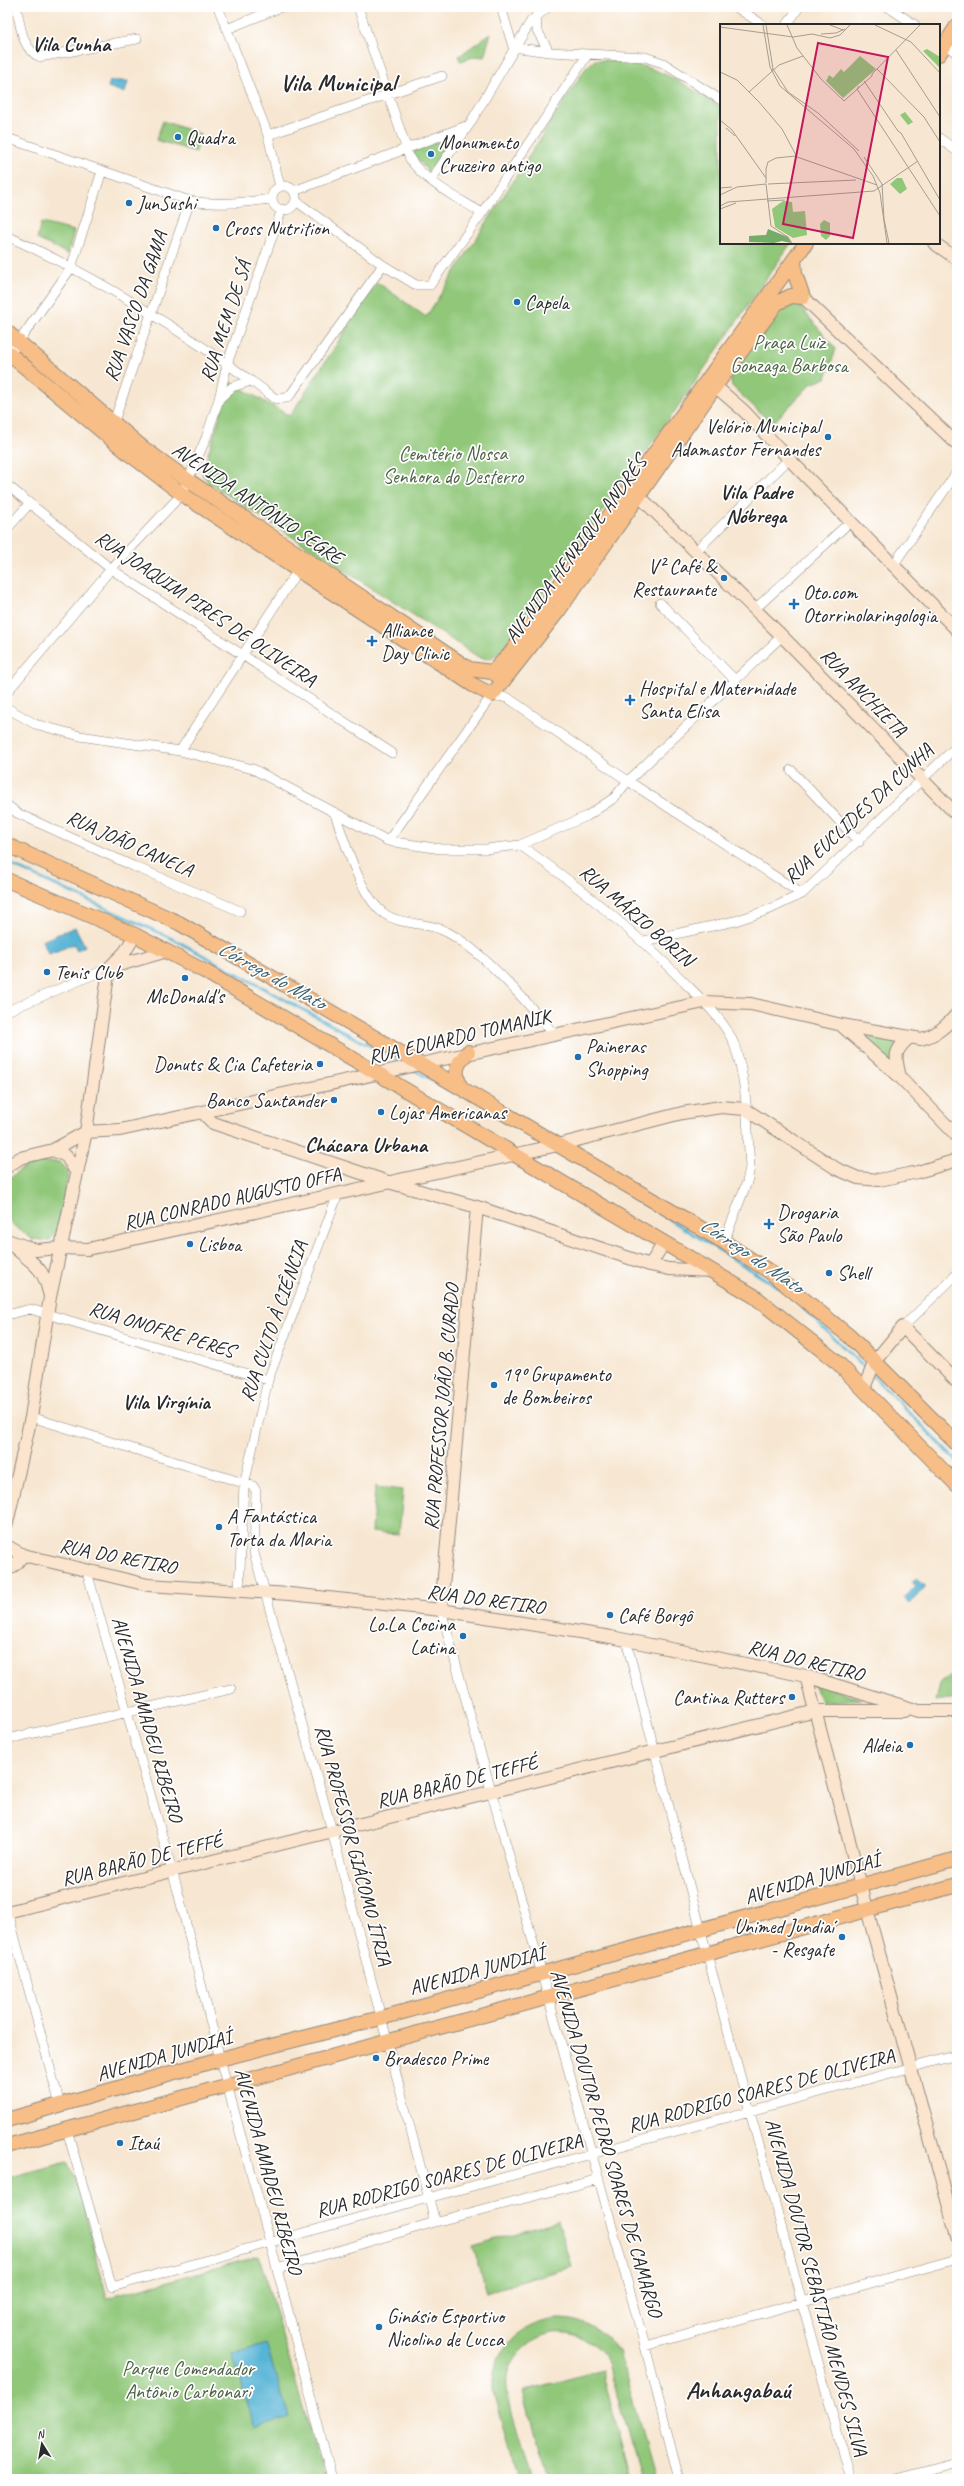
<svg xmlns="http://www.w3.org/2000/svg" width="964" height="2486" viewBox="0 0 964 2486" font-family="Caveat,sans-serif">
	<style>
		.green { fill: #90c779; stroke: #5e7952 }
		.water { fill: #57b4d5; stroke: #417080 }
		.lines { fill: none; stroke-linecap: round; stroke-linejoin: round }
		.stream { stroke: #57b4d5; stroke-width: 3 }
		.street-casing { stroke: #91897e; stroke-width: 10 }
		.secondary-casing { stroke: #91897e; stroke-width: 14 }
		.primary-casing { stroke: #91897e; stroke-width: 16 }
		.street { stroke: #fff; stroke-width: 9 }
		.secondary { stroke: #fce5cf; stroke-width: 12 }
		.primary { stroke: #f7be87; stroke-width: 14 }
		.poi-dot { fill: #1f6fb2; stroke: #fff; stroke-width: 1.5 }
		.labels { text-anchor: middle; stroke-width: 3.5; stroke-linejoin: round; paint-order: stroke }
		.poi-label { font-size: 20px; fill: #2b2b2b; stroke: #fff; text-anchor: start }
		.street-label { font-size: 20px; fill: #2b2b2b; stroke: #fff }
		.park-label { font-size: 20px; fill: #4e6246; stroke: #fff }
		.neighbourhood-label { font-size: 21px; font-weight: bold; fill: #2b2b2b; stroke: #fff }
		.water-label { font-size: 21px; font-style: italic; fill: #3d626f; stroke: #fff }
		.district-label { font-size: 24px; font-weight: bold; fill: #2b2b2b; stroke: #fff }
		.inset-road { fill: none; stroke: #a59c8f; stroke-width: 1 }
		.view { fill: #c2185b; fill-opacity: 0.15; stroke: #c2185b; stroke-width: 2 }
		.inset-edge { fill: none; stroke: #2b2b2b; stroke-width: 2 }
	</style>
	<rect width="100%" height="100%" fill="#fff"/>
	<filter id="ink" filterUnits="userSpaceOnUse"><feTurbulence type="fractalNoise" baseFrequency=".025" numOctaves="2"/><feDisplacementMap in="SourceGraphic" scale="8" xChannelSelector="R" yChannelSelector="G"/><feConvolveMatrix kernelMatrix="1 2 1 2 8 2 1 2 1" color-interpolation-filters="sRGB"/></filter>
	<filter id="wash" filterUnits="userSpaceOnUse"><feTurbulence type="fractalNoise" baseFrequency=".012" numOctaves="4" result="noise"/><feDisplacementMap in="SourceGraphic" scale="16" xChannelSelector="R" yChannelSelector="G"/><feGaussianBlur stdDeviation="0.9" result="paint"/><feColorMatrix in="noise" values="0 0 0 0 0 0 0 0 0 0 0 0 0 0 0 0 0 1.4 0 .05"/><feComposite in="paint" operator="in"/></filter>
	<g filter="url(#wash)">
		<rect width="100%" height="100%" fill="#f7e7d2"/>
		<path class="green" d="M491,33L484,57L477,56L460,61L459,56Z
			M595,60C650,60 676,79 721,107V243H791L677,408L502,650L490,659L480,658L209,483L202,474L230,382L290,416L377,282L426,317L585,69Z
			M163,121L200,134L196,152L156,140Z
			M456,134L430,174L412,152Z
			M41,223L74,231L68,254L37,239Z
			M792,297L836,349L826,378L811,384L772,424L732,386L730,379L758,331Z
			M859,1036L900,1040L894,1067Z
			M40,1162H60L69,1171L57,1231L49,1241L32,1239L13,1225L7,1215V1183L10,1178L20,1170Z
			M375,1487L403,1490L399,1534L372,1532Z
			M957,1673V1698L936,1701L941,1681Z
			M814,1683L862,1699L821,1702Z
			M67,2162L77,2181L107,2298L259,2256L324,2479H7V2178Z
			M558,2221L571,2267L486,2292L473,2246Z
			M557,2319C584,2319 603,2330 619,2352L655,2479H641C632,2450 624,2421 616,2392C612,2379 610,2362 602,2352C590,2338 571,2331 553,2333C528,2337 503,2361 507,2388C511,2418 523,2449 531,2479H516C511,2457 505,2436 499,2414C497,2406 493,2396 493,2387C492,2349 521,2323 557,2319Z
			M602,2370L630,2479H546L523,2391Z"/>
		<path class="water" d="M110,81H128L125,93L108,87Z
			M75,927L85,946L77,950L74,944L49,954L42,941Z
			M916,1578L925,1587L910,1603L904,1597L916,1586L912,1582Z
			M266,2344L289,2417L255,2428L232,2354Z"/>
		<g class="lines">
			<path class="stream" d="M7,863L175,940L403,1064
				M414,1070L447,1088
				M642,1202L778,1287
				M802,1307L867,1370
				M872,1375L957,1461"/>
		</g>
	</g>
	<g filter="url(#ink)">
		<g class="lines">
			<g class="street-casing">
				<path id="street" d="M16,7C21,25 21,49 40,57L137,39
					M218,7L268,135L280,187
					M358,7L410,159C426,183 458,198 482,213
					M501,7L513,47
					M736,7L763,25
					M888,7L915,25
					M536,16L537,30L549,52
					M787,25L799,7
					M227,29L281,7
					M939,41L957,53
					M513,47L549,52L645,57L663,63L721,100
					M268,135L442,76
					M7,138L190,201C218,206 244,202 272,199
					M939,138L957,151
					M431,180L469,125L531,21L548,7
					M272 198a12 12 0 1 1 24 0a12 12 0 1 1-24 0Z
					M294,191L469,125
					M296,201L383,265L416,285H430L482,213L588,54
					M7,236C103,279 192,337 276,399L287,398L291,394L383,265
					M7,358L71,268L102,171
					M219,399L232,387L251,381
					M113,424L190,201
					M7,485L111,569L392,753
					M7,529L29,504
					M696,551L789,459
					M894,564L957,472
					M660,603L735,680
					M755,609L851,521
					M7,692L111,569L182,494L206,438L219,399L227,364L282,209
					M7,708L35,724L80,736L180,751L253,769L388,841L441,849H486L520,845L587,816L614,798L628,781L782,636
					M180,751L298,570
					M791,770L859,842
					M7,805L17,813L133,866L240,911
					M335,814C345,842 360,894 382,912C398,925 422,922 440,929C476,943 528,1003 553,1033
					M388,841L492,695L508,698L628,781L802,894
					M520,845C579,886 635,932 685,983C702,1000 725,1021 734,1044C748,1082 747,1127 750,1167L747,1182L724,1242
					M644,941L735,921L768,910L802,894L957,746
					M7,1011L109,968
					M7,1315L30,1309L268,1380
					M903,1327L957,1274
					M31,1417L253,1486L256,1491L254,1553L329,1820L435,2222
					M87,1572L177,1888L220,2059L270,2242L332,2479
					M239,1591L244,1485L268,1380L338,1194
					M441,1610L645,2346L679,2479
					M626,1640L707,1954L850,2479
					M7,1739L231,1689
					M7,1909L60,2105
					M67,2130L112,2287L428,2198L957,2055
					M277,2269L435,2222L599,2179
					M645,2346L957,2259
					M892,2479L957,2462"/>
			</g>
			<g class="secondary-casing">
				<path id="secondary" d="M934,243L957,259
					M803,297L957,444
					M708,380L744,411L789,459L957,630
					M639,496L782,636L957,815
					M110,967L125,952L135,935
					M109,968L167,951
					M842,1026L900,1077L957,1136
					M900,1077C896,1058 892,1052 909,1038
					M202,1112L213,1123L388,1182L477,1207L650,1265L669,1269L711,1271
					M86,1132L120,1130L704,1002L751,1004L842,1025L921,1039C937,1035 946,1026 957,1014
					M53,1150L66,1156L77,1173
					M7,1167L20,1158L53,1150L86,1132
					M7,1240L36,1250L61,1248L88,1249L558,1145L682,1113L721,1107L745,1109L837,1169L858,1178L879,1180L918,1172L957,1160
					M12,1245C32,1264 43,1265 49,1293
					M650,1265L664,1243
					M864,1388L875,1361L903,1327L957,1382
					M7,1523L31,1417L50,1297L86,1132L109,968
					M7,1546L23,1555L148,1585L290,1594L441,1610L611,1637L806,1676L919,1711H957
					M7,1570L16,1564L23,1555
					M441,1610L477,1207
					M806,1676L871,1924L957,2236
					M7,1912L816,1711H905"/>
			</g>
			<g class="primary-casing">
				<path id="primary" d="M939,54L957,26
					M7,332L143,448L189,481L469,669L492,672L503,679
					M7,352L132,456L182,494L473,685L492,695L559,610L716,385L777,303L791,296L803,297L795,274L794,260
					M492,672L510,654L806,243
					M7,845L179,923L724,1242L770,1272L849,1336L957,1444
					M7,880L135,935L206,972L754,1296L838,1363L957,1485
					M461,1088C454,1072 455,1065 468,1052
					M7,2120L220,2059L381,2018L957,1859
					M7,2146L957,1885"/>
			</g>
			<use href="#street" class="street"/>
			<use href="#secondary" class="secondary"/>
			<use href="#primary" class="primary"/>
		</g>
	</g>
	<g class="poi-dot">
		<circle cx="178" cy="137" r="4"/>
		<circle cx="431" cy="154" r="4"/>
		<circle cx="129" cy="203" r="4"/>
		<circle cx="216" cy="228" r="4"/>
		<circle cx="517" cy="302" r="4"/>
		<circle cx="828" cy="437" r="4"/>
		<circle cx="724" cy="578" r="4"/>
		<path d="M792 598h4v4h4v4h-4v4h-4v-4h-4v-4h4z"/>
		<path d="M370 635h4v4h4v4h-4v4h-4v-4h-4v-4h4z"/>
		<path d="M628 694h4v4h4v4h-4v4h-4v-4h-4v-4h4z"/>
		<circle cx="47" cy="972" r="4"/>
		<circle cx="185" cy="978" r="4"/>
		<circle cx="578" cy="1057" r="4"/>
		<circle cx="320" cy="1064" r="4"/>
		<circle cx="334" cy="1100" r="4"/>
		<circle cx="381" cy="1112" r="4"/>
		<path d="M767 1218h4v4h4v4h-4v4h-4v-4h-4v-4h4z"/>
		<circle cx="190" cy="1244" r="4"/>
		<circle cx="829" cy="1273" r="4"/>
		<circle cx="494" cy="1385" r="4"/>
		<circle cx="219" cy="1527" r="4"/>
		<circle cx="610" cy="1615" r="4"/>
		<circle cx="463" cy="1636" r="4"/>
		<circle cx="792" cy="1697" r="4"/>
		<circle cx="910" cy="1745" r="4"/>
		<circle cx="842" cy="1937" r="4"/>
		<circle cx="376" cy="2058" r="4"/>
		<circle cx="120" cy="2143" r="4"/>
		<circle cx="379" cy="2327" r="4"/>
	</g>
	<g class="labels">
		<g class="poi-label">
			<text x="186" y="144">Quadra</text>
			<text x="439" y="149">Monumento<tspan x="439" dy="23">Cruzeiro antigo</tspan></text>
			<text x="137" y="210">JunSushi</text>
			<text x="224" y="235">Cross Nutrition</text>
			<text x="525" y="309">Capela</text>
			<text x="820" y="433" text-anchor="end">Velório Municipal<tspan x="820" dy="23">Adamastor Fernandes</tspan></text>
			<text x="716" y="573" text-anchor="end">V² Café &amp;<tspan x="716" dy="23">Restaurante</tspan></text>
			<text x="803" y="599">Oto.com<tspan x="803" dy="23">Otorrinolaringologia</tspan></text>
			<text x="381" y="637">Alliance<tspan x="381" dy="23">Day Clinic</tspan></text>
			<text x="639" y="695">Hospital e Maternidade<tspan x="639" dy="23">Santa Elisa</tspan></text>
			<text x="55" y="979">Tenis Club</text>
			<text x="185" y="1003" text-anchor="middle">McDonald's</text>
			<text x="586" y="1053">Paineras<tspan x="586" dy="23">Shopping</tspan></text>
			<text x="312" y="1071" text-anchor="end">Donuts &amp; Cia Cafeteria</text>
			<text x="326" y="1107" text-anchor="end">Banco Santander</text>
			<text x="389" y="1119">Lojas Americanas</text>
			<text x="777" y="1219">Drogaria<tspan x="777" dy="23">São Paulo</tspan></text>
			<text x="198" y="1251">Lisboa</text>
			<text x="837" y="1280">Shell</text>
			<text x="502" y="1381">19º Grupamento<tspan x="502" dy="23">de Bombeiros</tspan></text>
			<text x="227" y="1523">A Fantástica<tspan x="227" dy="23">Torta da Maria</tspan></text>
			<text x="618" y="1622">Café Borgô</text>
			<text x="455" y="1631" text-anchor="end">Lo.La Cocina<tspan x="455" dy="23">Latina</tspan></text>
			<text x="784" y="1704" text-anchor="end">Cantina Rutters</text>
			<text x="902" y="1752" text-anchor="end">Aldeia</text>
			<text x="834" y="1933" text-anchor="end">Unimed Jundiaí<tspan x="834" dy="23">- Resgate</tspan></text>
			<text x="384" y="2065">Bradesco Prime</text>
			<text x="128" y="2150">Itaú</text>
			<text x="387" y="2323">Ginásio Esportivo<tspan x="387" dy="23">Nicolino de Lucca</tspan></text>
		</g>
		<g class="street-label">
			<text transform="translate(135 306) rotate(-71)" y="7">RUA VASCO DA GAMA</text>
			<text transform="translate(225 321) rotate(-72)" y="7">RUA MEM DE SÁ</text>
			<text transform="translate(258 503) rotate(34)" y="7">AVENIDA ANTÔNIO SEGRE</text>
			<text transform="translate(575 549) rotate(-54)" y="7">AVENIDA HENRIQUE ANDRÉS</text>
			<text transform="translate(206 608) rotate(34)" y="7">RUA JOAQUIM PIRES DE OLIVEIRA</text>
			<text transform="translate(864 692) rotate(46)" y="7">RUA ANCHIETA</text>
			<text transform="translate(858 813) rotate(-43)" y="7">RUA EUCLIDES DA CUNHA</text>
			<text transform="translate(130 843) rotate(24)" y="7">RUA JOÃO CANELA</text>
			<text transform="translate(637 915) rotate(41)" y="7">RUA MÁRIO BORIN</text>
			<text transform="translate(459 1036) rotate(-13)" y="7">RUA EDUARDO TOMANIK</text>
			<text transform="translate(232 1198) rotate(-13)" y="7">RUA CONRADO AUGUSTO OFFA</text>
			<text transform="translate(273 1321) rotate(-71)" y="7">RUA CULTO À CIÊNCIA</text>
			<text transform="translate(162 1329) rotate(17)" y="7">RUA ONOFRE PERES</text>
			<text transform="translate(441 1407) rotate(-85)" y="7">RUA PROFESSOR JOÃO B. CURADO</text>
			<text transform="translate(118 1556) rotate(11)" y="7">RUA DO RETIRO</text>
			<text transform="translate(486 1599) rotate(8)" y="7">RUA DO RETIRO</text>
			<text transform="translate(806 1660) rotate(14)" y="7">RUA DO RETIRO</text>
			<text transform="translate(148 1719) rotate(74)" y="7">AVENIDA AMADEU RIBEIRO</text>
			<text transform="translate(457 1781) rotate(-14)" y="7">RUA BARÃO DE TEFFÉ</text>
			<text transform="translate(354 1845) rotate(75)" y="7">RUA PROFESSOR GIÁCOMO ÍTRIA</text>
			<text transform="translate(142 1859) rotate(-14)" y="7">RUA BARÃO DE TEFFÉ</text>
			<text transform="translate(812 1878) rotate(-16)" y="7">AVENIDA JUNDIAÍ</text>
			<text transform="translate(477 1970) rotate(-15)" y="7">AVENIDA JUNDIAÍ</text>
			<text transform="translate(164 2055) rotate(-16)" y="7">AVENIDA JUNDIAÍ</text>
			<text transform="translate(761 2090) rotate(-15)" y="7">RUA RODRIGO SOARES DE OLIVEIRA</text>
			<text transform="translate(607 2143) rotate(74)" y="7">AVENIDA DOUTOR PEDRO SOARES DE CAMARGO</text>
			<text transform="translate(269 2171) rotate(75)" y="7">AVENIDA AMADEU RIBEIRO</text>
			<text transform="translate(449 2175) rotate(-15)" y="7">RUA RODRIGO SOARES DE OLIVEIRA</text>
			<text transform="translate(817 2287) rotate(75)" y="7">AVENIDA DOUTOR SEBASTIÃO MENDES SILVA</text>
		</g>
		<g class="park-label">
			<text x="789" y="349">Praça Luiz<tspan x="789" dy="23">Gonzaga Barbosa</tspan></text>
			<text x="453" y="460">Cemitério Nossa<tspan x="453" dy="23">Senhora do Desterro</tspan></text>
			<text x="188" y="2375">Parque Comendador<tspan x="188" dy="23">Antônio Carbonari</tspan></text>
		</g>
		<g class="neighbourhood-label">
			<text x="71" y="51">Vila Cunha</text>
			<text x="756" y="499">Vila Padre<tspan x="756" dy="24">Nóbrega</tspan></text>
			<text x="366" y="1152">Chácara Urbana</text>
			<text x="166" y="1409">Vila Virgínia</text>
		</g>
		<g class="water-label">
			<text transform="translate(272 975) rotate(29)" y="7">Córrego do Mato</text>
			<text transform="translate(752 1255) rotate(34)" y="7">Córrego do Mato</text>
		</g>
		<g class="district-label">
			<text x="338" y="91">Vila Municipal</text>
			<text x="738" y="2398">Anhangabaú</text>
		</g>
	</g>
	<g transform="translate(720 24)">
		<rect width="220" height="220" fill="#f7e7d2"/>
		<path d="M207,25L220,33V44L203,27ZM140,32L156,45L123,74L106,57L109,51L113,54L121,45L124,48ZM185,88L193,98L188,101L180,91ZM177,154H182L187,165L180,170L170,160ZM63,177L72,178L73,188L85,187L87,211L73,214L55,203L52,185ZM104,196L110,199V212L106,216L101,212L100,200Z" fill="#90c779"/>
		<path d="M48,205L68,213L71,219L62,217L54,219L29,218V212L46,211Z" fill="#74ac69"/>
		<path class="inset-road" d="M43,1L50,43L60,62L134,125L153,152L160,169L167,219M46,1L53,45M67,1L77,24L101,55L124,77L152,52V50M110,1L123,6M155,1L191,18L220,49M0,3L73,13L92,10L110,14L120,11L130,1M101,10L116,9L125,5M176,26L220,93M157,45L204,93L220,118M51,46L53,45L68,68L98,89L139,127M0,48L17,56L39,78L62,105L77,133L157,161M152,50L200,1M144,57L178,107L181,109L220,176M139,62L137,65L220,192M29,68L59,41L83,32M0,96L12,106L46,154M6,104L15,112M144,133L162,160L164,195L169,219M46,159V145L48,138L56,134L76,132M46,160L51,202L68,213L72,219M48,160L136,156M0,164L12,163M0,171L17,163L46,160M47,177L65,176M0,182L8,178L154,167L198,137M0,185L16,179"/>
		<path class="view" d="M98,19L168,33L133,214L63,200Z"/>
		<rect width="220" height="220" class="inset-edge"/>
	</g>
	<rect width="964" height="2486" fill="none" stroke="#fff" stroke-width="24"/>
	<g transform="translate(42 2444) rotate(349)" stroke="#ffffff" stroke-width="3" paint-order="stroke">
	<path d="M0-3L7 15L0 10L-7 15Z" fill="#2b2b2b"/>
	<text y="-6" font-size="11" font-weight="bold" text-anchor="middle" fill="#2b2b2b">N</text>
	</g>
</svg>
